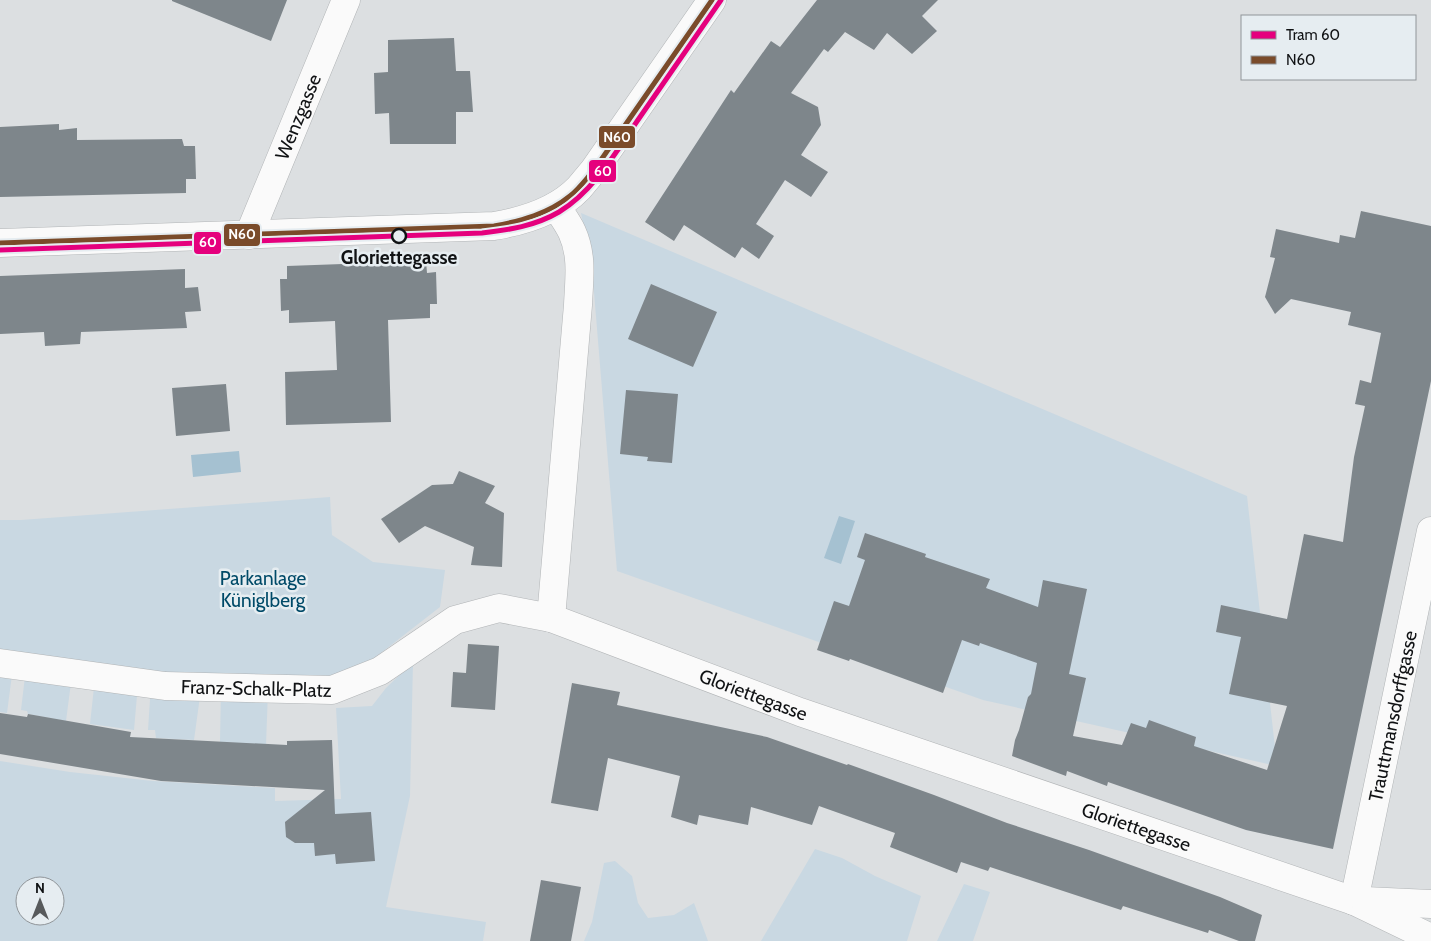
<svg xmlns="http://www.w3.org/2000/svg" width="1431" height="941" viewBox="0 0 1431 941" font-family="Cabin,sans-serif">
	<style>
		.green { fill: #c9d8e2; fill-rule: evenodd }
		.water { fill: #a5c1d1 }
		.building { fill: #7e868b }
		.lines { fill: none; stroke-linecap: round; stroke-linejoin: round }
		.minor-casing { stroke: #b1b4b6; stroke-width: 29 }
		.secondary-casing { stroke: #b1b4b6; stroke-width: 29 }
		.minor { stroke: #fafafa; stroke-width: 28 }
		.secondary { stroke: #fafafa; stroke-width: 28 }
		.bus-1-casing { stroke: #e6edf1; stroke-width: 9 }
		.bus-1 { stroke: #7a4b2a; stroke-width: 5 }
		.tram-1-casing { stroke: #e6edf1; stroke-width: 9 }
		.tram-1 { stroke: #e5007d; stroke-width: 5 }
		.stop-dot { fill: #e6edf1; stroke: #101214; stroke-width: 2.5 }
		.labels { text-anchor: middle; stroke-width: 5; stroke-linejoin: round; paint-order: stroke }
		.street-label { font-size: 19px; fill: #101214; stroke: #e6edf1 }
		.stop-label { font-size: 19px; font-weight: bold; fill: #101214; stroke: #e6edf1 }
		.park-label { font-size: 19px; fill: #004a68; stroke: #e6edf1 }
		.line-badge { stroke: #e6edf1; stroke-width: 2 }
		.badge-label { font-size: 14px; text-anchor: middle; font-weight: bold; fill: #fff }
	</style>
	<rect width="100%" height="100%" fill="#dcdfe1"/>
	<path class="green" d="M581,213L1247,496L1277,766L983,700L617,571L592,268Z
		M330,497L332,535L373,562L445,570L440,607L359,670L328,677L164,675L0,652V520H21Z
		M413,662L410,796L386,907L486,922L483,941H0V761L70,772L153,781L275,788V801L341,799L336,708L372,706L386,688ZM25,886H55V916H25Z
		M0,665L13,667L7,713L0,712Z
		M26,668L72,675L66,721L28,714L27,711L21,710Z
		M95,678L138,684L134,730L90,724Z
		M151,684L201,689L194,740L156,738L155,730H148Z
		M221,690L268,691L266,745L220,742Z
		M815,849L842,858L875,876L921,896L907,941H761Z
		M615,861L632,876L638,903L648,918L674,915L694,903L708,941H584L592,922L604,863Z
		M964,884L990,892L973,941H937Z"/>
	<path class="water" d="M239,451L241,472L193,477L191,455Z
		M839,516L855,521L841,564L824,558Z"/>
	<path class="building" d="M172,0H287L271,41L172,1Z
		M817,0H938L922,16L937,31L912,54L887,33L874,50L845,32L828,52L824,49L791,93L818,107L821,125L801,155L828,172L811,197L785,180L756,224L774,236L759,259L742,247L735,258L684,225L674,241L645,222L731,90L734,93L771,41L780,47Z
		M454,38L456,71H470L473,112H456V144H390L389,113L375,114L374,73L388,72V40Z
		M59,124V130L77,128V140L182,139L184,146H195L196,179H186V193L0,197V127Z
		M1361,211L1431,226V381L1333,849L1246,830L1108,782L1107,786L1067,771L1066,776L1012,756L1015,740L1019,730L1028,697L1031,694L1037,663L980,643L979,646L962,640L943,693L850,659L849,661L817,650L834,601L849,606L865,560L857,557L865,533L926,554L925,557L990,579L986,588L1038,607L1043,580L1087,589L1069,674L1086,678L1073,736L1122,745L1131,723L1146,728L1149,720L1196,737L1194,746L1267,770L1287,706L1229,694L1241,637L1216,632L1221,605L1287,619L1304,534L1343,542L1354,457L1365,406L1355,404L1360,380L1371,383L1381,333L1348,325L1351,312L1291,299L1275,314L1265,297L1275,258L1270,257L1276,229L1339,243L1340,235L1355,238Z
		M426,261L427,273L436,272L437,304H430V318L388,320L391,422L286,425L285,372L337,370L335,321L289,323V310L281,311L280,279H287V266Z
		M185,269V288L198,287L201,311L185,312L187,328L81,332L80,344L45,346L44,332L0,334V276Z
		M651,284L717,312L693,367L628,339Z
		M226,384L230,431L176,436L172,388Z
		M626,390L678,394L672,463L647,461L648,457L620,454Z
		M459,471L495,486L485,503L504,513L502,567L471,565L474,547L425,526L399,543L381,519L432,485L453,484Z
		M468,644L499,646L495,710L451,707L453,672L466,673Z
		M572,683L620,692L617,705L767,737L847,765L848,764L934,795L1007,823L1089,850L1220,897L1262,915L1255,941H1239L1209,930L1208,933L1123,906L1121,910L990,867L988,871L961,862L957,873L890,847L895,833L819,806L812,825L751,807L748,825L699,815L697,825L671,817L680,776L608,758L598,811L551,803Z
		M0,713L27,717L28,714L131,732L130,737L287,745V741L332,740L335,814L371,812L375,861L336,864L335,854L315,856L314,843H295L286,837L285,822L325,790L161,781L0,754Z
		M541,880L581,887L571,941H530Z"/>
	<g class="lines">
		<g class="minor-casing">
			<g id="minor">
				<path id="s1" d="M249,235L346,0"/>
				<path d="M551,618L578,305C579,280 583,256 572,232C568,223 561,214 556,206"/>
				<path id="s2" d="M0,663L165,686L332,690L380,671L455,620L499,608L551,618L800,712L1354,901L1431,938"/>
				<path id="s3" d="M1354,901L1431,531"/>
				<path d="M1365,901L1431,904"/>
			</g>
		</g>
		<g class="secondary-casing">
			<path id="secondary" d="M0,243L494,226C524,221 557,211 579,188C584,182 589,176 594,170L712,0"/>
		</g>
		<use href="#minor" class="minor"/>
		<use href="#secondary" class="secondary"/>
		<g class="bus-1-casing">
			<path id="bus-1" d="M0,243L494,226C521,221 548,214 570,196C579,189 586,179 594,170L712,0"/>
		</g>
		<use href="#bus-1" class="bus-1"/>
		<g class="tram-1-casing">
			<path id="tram-1" d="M0,250L482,233C509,230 535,226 559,212C595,190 617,150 640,117C667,78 694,39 721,0"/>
		</g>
		<use href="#tram-1" class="tram-1"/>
	</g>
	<circle class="stop-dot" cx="399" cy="236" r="7"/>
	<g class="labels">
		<g class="street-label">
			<text dy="7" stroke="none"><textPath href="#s1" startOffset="128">Wenzgasse</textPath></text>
			<text dy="7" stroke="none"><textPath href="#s2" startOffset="258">Franz-Schalk-Platz</textPath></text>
			<text dy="7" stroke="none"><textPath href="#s2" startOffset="791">Gloriettegasse</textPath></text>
			<text dy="7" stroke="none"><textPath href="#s3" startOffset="189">Trauttmansdorffgasse</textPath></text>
			<text dy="7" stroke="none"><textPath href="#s2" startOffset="1196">Gloriettegasse</textPath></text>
		</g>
		<g class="stop-label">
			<text x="399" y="264">Gloriettegasse</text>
		</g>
		<g class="park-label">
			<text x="263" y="585">Parkanlage<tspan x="263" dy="22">Küniglberg</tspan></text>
		</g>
	</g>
	<g class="line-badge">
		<rect x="598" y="125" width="38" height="24" rx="5" fill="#7a4b2a"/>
		<rect x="588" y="159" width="29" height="24" rx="5" fill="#e5007d"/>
		<rect x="223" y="223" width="38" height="24" rx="5" fill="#7a4b2a"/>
		<rect x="193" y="231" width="29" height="24" rx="5" fill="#e5007d"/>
	</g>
	<g class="badge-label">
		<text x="617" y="142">N60</text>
		<text x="603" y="176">60</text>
		<text x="242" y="239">N60</text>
		<text x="208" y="247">60</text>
	</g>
	<rect x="1241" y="15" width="175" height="65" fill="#e6edf1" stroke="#909599"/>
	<rect x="1251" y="31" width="25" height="8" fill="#e5007d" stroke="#909599"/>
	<text x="1286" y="40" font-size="15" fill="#101214">Tram 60</text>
	<rect x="1251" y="56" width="25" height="8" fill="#7a4b2a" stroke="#909599"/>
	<text x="1286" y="65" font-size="15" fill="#101214">N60</text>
	<g transform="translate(40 901)"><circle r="24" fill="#e6edf1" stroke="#909599"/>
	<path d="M0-4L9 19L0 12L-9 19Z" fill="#575a5c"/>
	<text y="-8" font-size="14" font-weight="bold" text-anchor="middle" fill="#101214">N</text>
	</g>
</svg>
